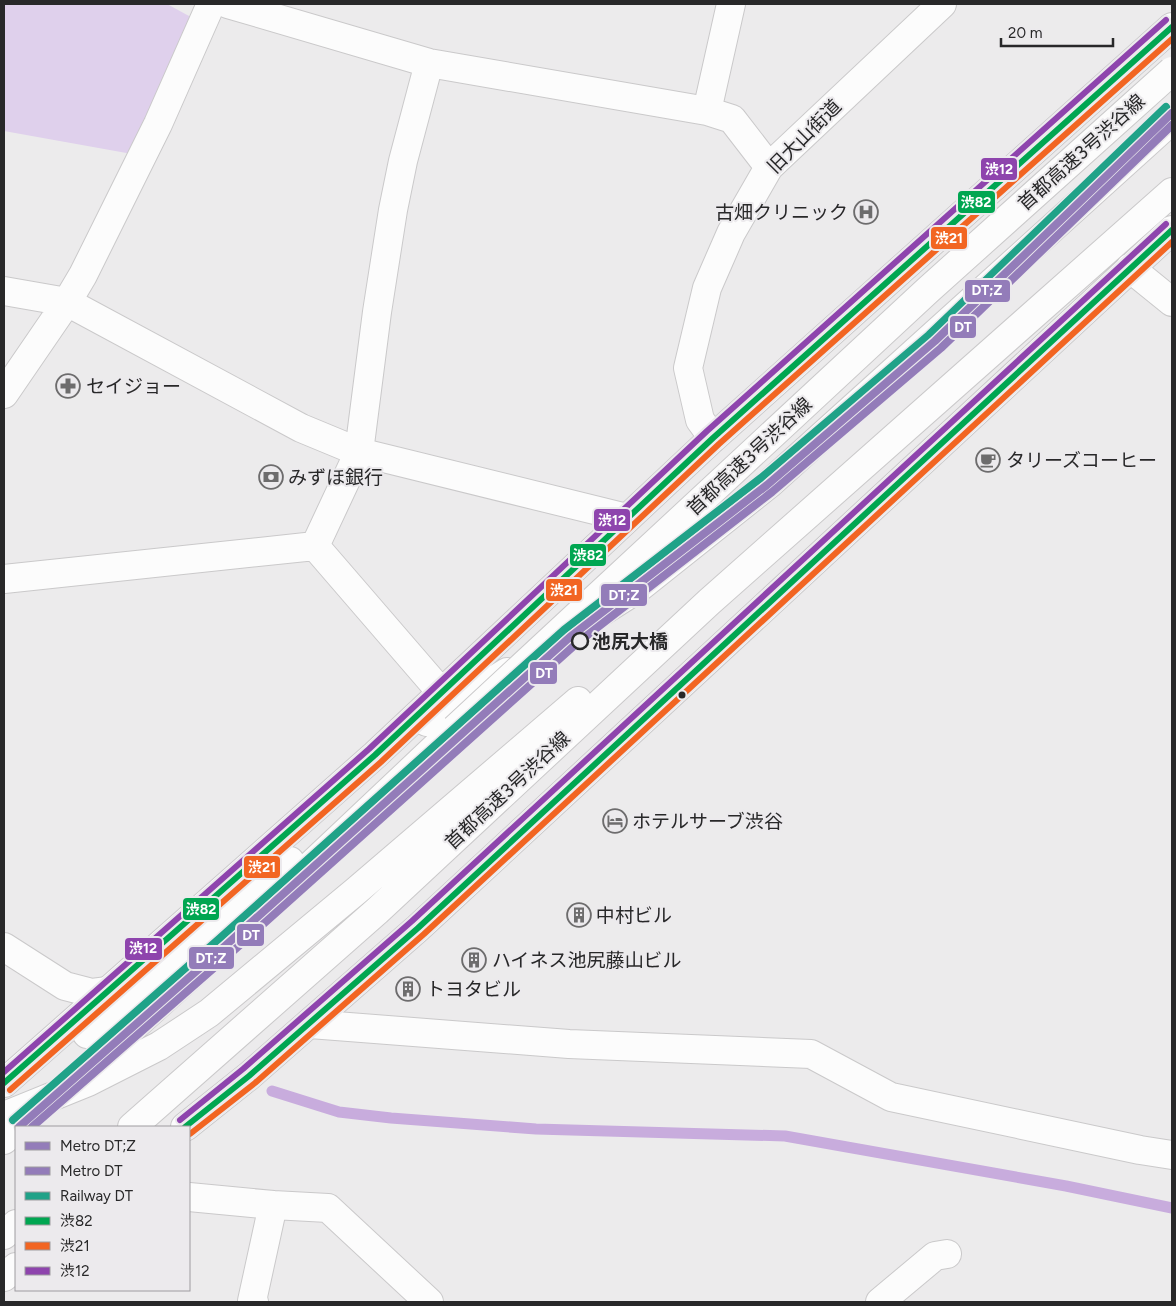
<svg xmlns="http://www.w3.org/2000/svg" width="1176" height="1306" viewBox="0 0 1176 1306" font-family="Figtree,'Noto Sans JP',sans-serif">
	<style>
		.green { fill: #dfd0ec }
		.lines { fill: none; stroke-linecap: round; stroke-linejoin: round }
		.stream { stroke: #c8acdd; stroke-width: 11 }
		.street-casing { stroke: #cac9ca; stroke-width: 30 }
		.highway-casing { stroke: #cac9ca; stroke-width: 30 }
		.street { stroke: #fcfcfc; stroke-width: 28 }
		.highway { stroke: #fcfcfc; stroke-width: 28 }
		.highway-bridge-casing { stroke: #cac9ca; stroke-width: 30; stroke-linecap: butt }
		.highway-bridge { stroke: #fcfcfc; stroke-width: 28 }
		.bus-1-casing { stroke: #eceaed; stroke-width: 10 }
		.bus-2-casing { stroke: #eceaed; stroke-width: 10 }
		.bus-3-casing { stroke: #eceaed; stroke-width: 10 }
		.bus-1 { stroke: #00a651; stroke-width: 6 }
		.bus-2 { stroke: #f26522; stroke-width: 6 }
		.bus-3 { stroke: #8e44ad; stroke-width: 6 }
		.rail-1-casing { stroke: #eceaed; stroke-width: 11 }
		.rail-1 { stroke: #20a288; stroke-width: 8 }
		.metro-1-casing { stroke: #eceaed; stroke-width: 11 }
		.metro-2-casing { stroke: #eceaed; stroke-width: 11 }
		.metro-1 { stroke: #937cb9; stroke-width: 8 }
		.metro-2 { stroke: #937cb9; stroke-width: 8 }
		.stop-dot { fill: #eceaed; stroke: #282829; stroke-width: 2.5 }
		.bus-dot { fill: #282829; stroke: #eceaed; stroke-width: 2 }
		.labels { text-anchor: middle; stroke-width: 4; stroke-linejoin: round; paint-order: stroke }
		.street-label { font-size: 19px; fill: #282829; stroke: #eceaed }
		.poi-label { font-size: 19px; fill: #282829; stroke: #eceaed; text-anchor: start }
		.stop-label { font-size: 19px; font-weight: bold; fill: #282829; stroke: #eceaed; text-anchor: start }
		.line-badge { stroke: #eceaed; stroke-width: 2 }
		.badge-label { font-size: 14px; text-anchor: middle; font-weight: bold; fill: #fff }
	</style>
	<rect width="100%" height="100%" fill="#ecebec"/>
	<path class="green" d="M4,4H167L189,16L193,26L132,154L4,131Z"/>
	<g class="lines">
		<path class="stream" d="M272,1091L339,1112L391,1118L536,1129L785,1136L1066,1186L1172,1208"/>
		<g class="street-casing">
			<path id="street" d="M228,4L429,63L707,111L732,119L769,167
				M707,111L731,4
				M1130,268L1172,302
				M4,291L67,302L301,428L359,452L627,518
				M4,394L67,302L83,275L158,124L211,4
				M713,438L700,420L688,368L707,288L731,233L769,167L942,4
				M315,546L359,452L377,312L393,210L403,161L429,63
				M4,579L315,546L441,692
				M4,947L65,986L92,993L108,991
				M310,1024L569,1044L811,1054L891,1097L1140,1150L1172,1155
				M189,1197L273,1205
				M254,1302L252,1301L273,1205L328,1208L429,1302
				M880,1302L935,1256L947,1254"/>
		</g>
		<g class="highway-casing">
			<path id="highway" d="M571,631L636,590L769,484L1172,120
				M427,722L507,672
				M87,1034L290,861
				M79,1076L273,901L455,729
				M4,1083L375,755L713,438L1172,27
				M4,1116L88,1082L159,1046L209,1013L356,891L578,701
				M132,1127L377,911L709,602L1172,192
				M185,1127L249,1076L418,928L1172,230
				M4,1140L16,1129
				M4,1235L16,1224
				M4,1277L16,1267"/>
		</g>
		<use href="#street" class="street"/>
		<use href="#highway" class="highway"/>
		<g class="highway-bridge-casing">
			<path id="highway-bridge" d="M455,729L928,290L1172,71"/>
		</g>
		<use href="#highway-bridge" class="highway-bridge"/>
		<g class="bus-1-casing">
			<path id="bus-1" d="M4,1083L375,755L713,438L1172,27
				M185,1127L249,1076L418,928L1172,230"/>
		</g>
		<g class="bus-2-casing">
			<path id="bus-2" d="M10,1090L381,762L719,444L1172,39
				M190,1134L255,1083L424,934L1172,242"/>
		</g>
		<g class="bus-3-casing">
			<path id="bus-3" d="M4,1072L369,749L707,431L1166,20
				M180,1120L243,1069L412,921L1166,224"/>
		</g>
		<use href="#bus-1" class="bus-1"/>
		<use href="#bus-2" class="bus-2"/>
		<use href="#bus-3" class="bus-3"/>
		<g class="rail-1-casing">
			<path id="rail-1" d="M13,1120L219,939L564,630L761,478L929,335L1166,107"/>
		</g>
		<use href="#rail-1" class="rail-1"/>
		<g class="metro-1-casing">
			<path id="metro-1" d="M19,1127L225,946L570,637L767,485L935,341L1172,113"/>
		</g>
		<g class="metro-2-casing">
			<path id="metro-2" d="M32,1127L231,953L576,644L772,492L941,348L1172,125"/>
		</g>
		<use href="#metro-1" class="metro-1"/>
		<use href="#metro-2" class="metro-2"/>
	</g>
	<defs>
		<g id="hospital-ring" transform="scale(1.25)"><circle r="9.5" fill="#eceaed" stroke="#6d6c6d" stroke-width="1.5"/><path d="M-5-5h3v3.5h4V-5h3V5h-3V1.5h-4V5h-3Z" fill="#6d6c6d"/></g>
		<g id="pharmacy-ring" transform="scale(1.25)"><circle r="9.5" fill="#eceaed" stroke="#6d6c6d" stroke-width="1.5"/><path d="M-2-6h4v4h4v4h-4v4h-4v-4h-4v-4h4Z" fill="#6d6c6d"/></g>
		<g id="cafe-ring" transform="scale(1.25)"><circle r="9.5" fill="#eceaed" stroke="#6d6c6d" stroke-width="1.5"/><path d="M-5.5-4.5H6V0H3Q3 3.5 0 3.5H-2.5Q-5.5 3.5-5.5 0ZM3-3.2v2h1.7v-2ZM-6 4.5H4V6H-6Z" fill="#6d6c6d"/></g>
		<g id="bank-ring" transform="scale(1.25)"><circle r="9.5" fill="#eceaed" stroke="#6d6c6d" stroke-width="1.5"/><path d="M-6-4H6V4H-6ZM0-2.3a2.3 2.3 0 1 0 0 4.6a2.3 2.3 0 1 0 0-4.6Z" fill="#6d6c6d"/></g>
		<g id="hotel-ring" transform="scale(1.25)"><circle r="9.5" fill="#eceaed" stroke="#6d6c6d" stroke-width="1.5"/><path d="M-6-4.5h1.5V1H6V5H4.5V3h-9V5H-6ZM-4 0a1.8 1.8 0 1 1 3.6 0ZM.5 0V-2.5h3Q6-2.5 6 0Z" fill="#6d6c6d"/></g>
		<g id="building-ring" transform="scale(1.25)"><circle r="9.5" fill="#eceaed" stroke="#6d6c6d" stroke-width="1.5"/><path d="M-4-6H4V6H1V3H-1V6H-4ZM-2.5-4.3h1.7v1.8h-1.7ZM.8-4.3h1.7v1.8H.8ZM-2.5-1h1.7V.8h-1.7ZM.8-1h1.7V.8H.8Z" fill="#6d6c6d"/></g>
	</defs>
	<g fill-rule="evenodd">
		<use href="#hospital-ring" x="866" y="212"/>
		<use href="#pharmacy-ring" x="68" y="386"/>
		<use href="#cafe-ring" x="988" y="460"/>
		<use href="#bank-ring" x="271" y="477"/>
		<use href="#hotel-ring" x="615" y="821"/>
		<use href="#building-ring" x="579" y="915"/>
		<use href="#building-ring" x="474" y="960"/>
		<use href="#building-ring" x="408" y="989"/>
	</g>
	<circle class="stop-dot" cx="580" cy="641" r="8"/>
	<circle class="bus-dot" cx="682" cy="695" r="4.5"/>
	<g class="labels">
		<g class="street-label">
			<text transform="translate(804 136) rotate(-45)" y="7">旧大山街道</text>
			<text transform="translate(1081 152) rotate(-42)" y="7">首都高速3号渋谷線</text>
			<text transform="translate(749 456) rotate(-43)" y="7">首都高速3号渋谷線</text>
			<text transform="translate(507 790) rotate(-43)" y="7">首都高速3号渋谷線</text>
		</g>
		<g class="poi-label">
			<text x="848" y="219" text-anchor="end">古畑クリニック</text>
			<text x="86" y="393">セイジョー</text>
			<text x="1006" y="467">タリーズコーヒー</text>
			<text x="288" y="484">みずほ銀行</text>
			<text x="632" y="828">ホテルサーブ渋谷</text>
			<text x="596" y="922">中村ビル</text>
			<text x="492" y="967">ハイネス池尻藤山ビル</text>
			<text x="426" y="996">トヨタビル</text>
		</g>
		<g class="stop-label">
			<text x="592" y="648">池尻大橋</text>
		</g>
	</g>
	<g class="line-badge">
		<rect x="980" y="157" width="38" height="24" rx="5" fill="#8e44ad"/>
		<rect x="957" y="190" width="39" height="24" rx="5" fill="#00a651"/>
		<rect x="930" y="226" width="38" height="24" rx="5" fill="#f26522"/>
		<rect x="964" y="279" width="47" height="24" rx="5" fill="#937cb9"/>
		<rect x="949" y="315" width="28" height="24" rx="5" fill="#937cb9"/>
		<rect x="593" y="508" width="38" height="24" rx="5" fill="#8e44ad"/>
		<rect x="569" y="543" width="38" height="24" rx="5" fill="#00a651"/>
		<rect x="545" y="578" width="38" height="24" rx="5" fill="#f26522"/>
		<rect x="600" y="583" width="48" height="24" rx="5" fill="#937cb9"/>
		<rect x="529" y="661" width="29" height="24" rx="5" fill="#937cb9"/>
		<rect x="243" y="855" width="38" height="24" rx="5" fill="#f26522"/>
		<rect x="182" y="897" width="38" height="24" rx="5" fill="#00a651"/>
		<rect x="236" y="923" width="29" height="24" rx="5" fill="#937cb9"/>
		<rect x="124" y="937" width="39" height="24" rx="5" fill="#8e44ad"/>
		<rect x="188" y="946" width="47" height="24" rx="5" fill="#937cb9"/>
	</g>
	<g class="badge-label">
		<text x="999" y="174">渋12</text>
		<text x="976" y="207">渋82</text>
		<text x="949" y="243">渋21</text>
		<text x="987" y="295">DT;Z</text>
		<text x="963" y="332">DT</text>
		<text x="612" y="525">渋12</text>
		<text x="588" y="560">渋82</text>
		<text x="564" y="595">渋21</text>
		<text x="624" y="600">DT;Z</text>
		<text x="544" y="678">DT</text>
		<text x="262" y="872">渋21</text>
		<text x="201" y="914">渋82</text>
		<text x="251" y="940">DT</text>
		<text x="143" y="953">渋12</text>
		<text x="211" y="963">DT;Z</text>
	</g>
	<rect width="1176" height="1306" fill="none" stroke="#282829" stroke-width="10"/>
	<rect x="15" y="1126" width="175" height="165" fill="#eceaed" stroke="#9e9c9f"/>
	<rect x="25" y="1142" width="25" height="8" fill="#937cb9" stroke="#9e9c9f"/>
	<text x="60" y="1151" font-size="15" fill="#282829">Metro DT;Z</text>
	<rect x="25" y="1167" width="25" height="8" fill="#937cb9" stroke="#9e9c9f"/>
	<text x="60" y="1176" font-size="15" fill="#282829">Metro DT</text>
	<rect x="25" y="1192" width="25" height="8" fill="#20a288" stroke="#9e9c9f"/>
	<text x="60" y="1201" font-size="15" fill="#282829">Railway DT</text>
	<rect x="25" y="1217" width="25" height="8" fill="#00a651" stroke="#9e9c9f"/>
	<text x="60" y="1226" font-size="15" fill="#282829">渋82</text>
	<rect x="25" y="1242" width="25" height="8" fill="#f26522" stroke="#9e9c9f"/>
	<text x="60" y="1251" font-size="15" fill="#282829">渋21</text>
	<rect x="25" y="1267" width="25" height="8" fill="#8e44ad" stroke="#9e9c9f"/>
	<text x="60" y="1276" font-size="15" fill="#282829">渋12</text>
	<path d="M1001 38v8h112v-8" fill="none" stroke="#282829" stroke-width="2.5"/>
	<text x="1008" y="38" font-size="15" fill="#282829" stroke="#eceaed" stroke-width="4" paint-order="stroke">20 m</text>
</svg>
